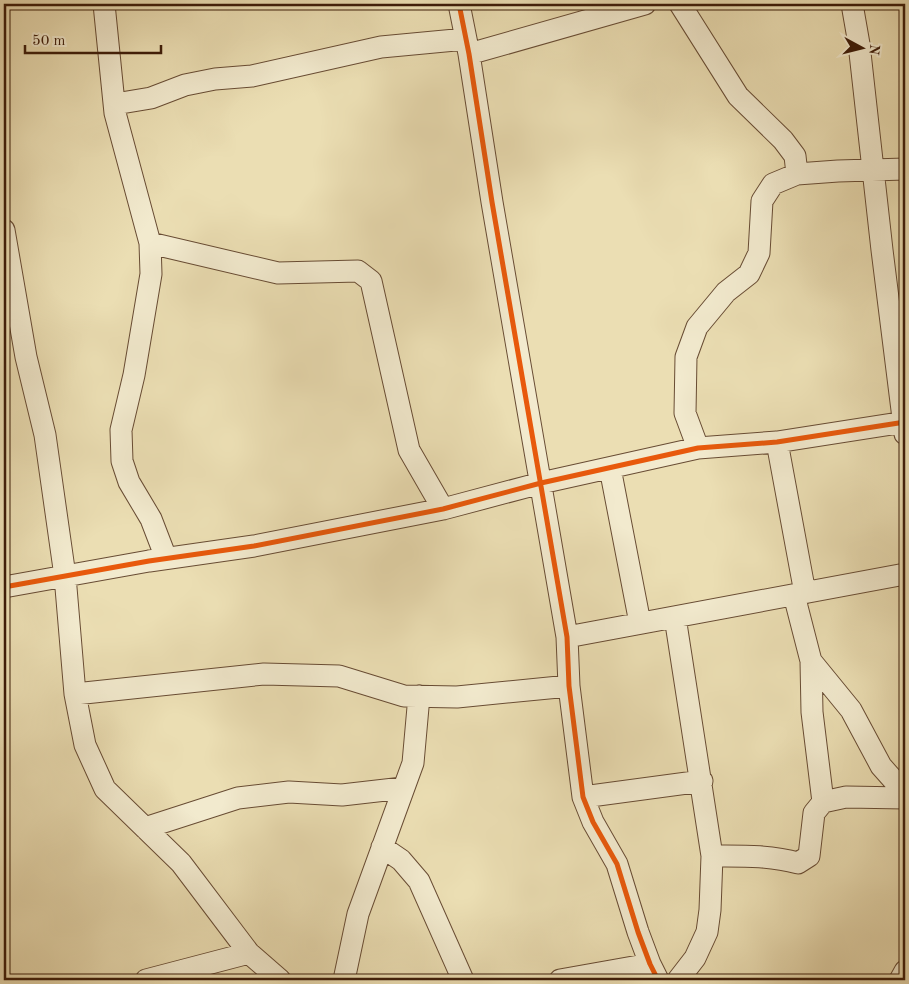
<svg xmlns="http://www.w3.org/2000/svg" width="909" height="984" viewBox="0 0 909 984" font-family="'Old Standard TT',serif">
	<style>
		.lines { fill: none; stroke-linecap: round; stroke-linejoin: round }
		.minor-casing { stroke: #684c34; stroke-width: 23 }
		.minor { stroke: #f2eace; stroke-width: 21 }
		.cycleway-casing { stroke: #f2eace; stroke-width: 8 }
		.cycleway { stroke: #e8590c; stroke-width: 5 }
	</style>
	<rect width="100%" height="100%" fill="#ebdeb3"/>
	<filter id="stains"><feTurbulence type="fractalNoise" baseFrequency=".004" numOctaves="4"/><feColorMatrix values="0 0 0 0 .2 0 0 0 0 .09 0 0 0 0 .02 0 0 0 .5 -.17"/></filter>
	<radialGradient id="worn" r=".72"><stop offset=".6" stop-color="#630" stop-opacity="0"/><stop offset="1" stop-color="#630" stop-opacity=".3"/></radialGradient>
	<g class="lines">
		<g class="minor-casing">
			<path id="minor" d="M104,4L115,113L150,243L151,274L134,375L121,430L122,461L129,482L151,519L166,558
				M459,4L469,54L492,202L567,637L569,686L583,797L593,822L617,864L638,932L650,964L658,980
				M680,4L738,96L783,140L795,156L797,174
				M852,4L859,44L882,250L905,434
				M469,54L645,4
				M115,104L151,98L185,85L215,79L252,76L381,47L466,39
				M4,230L26,357L45,435L65,576L75,694L85,745L105,789L181,863L249,953L280,980
				M150,243L278,273L358,271L371,281L409,450L443,509
				M777,442L805,593
				M698,448L685,413L686,357L697,327L726,292L749,274L759,253L762,201L773,184L797,174L838,171L905,169
				M610,468L640,623
				M4,587L149,561L254,546L443,509L541,483L698,448L777,442L905,422
				M794,595L811,661L851,710L881,766L905,793
				M675,617L712,856L710,910L707,932L695,958L678,980
				M567,637L905,574
				M811,661L812,712L823,802
				M75,694L264,674L339,676L404,696L457,697L569,686
				M583,797L702,781
				M145,828L238,798L289,792L342,795L403,788
				M382,847L401,860L419,881L463,980
				M712,856C741,856 770,855 798,863L809,856L814,813L823,802L846,797L905,798
				M146,980L249,953
				M344,980L358,914L413,763L419,696
				M560,980L650,964
				M900,980L905,971"/>
		</g>
		<use href="#minor" class="minor"/>
		<g class="cycleway-casing">
			<path id="cycleway" d="M459,4L469,54L492,202L567,637L569,686L583,797L593,822L617,864L638,932L650,964L658,980
				M4,587L149,561L254,546L443,509L541,483L698,448L777,442L905,422"/>
		</g>
		<use href="#cycleway" class="cycleway"/>
	</g>
	<rect width="909" height="984" fill="none" stroke="#ebdeb3" stroke-width="20"/>
	<rect x="5" y="5" width="899" height="974" fill="none" stroke="#3d1c09" stroke-width="2.5"/>
	<rect x="10" y="10" width="889" height="964" fill="none" stroke="#3d1c09"/>
	<g transform="translate(862 48) rotate(97)" stroke="#f2eace" stroke-width="4" paint-order="stroke">
	<path d="M0-4L9 19L0 12L-9 19Z" fill="#3d1c09"/>
	<text y="-8" font-size="14" font-weight="bold" text-anchor="middle" fill="#3d1c09">N</text>
	</g>
	<path d="M25 45v8h136v-8" fill="none" stroke="#3d1c09" stroke-width="2.5"/>
	<text x="32" y="45" font-size="15" fill="#3d1c09" stroke="#f2eace" stroke-width="4" paint-order="stroke">50 m</text>
	<rect width="100%" height="100%" filter="url(#stains)"/>
	<rect width="100%" height="100%" fill="url(#worn)"/>
</svg>
